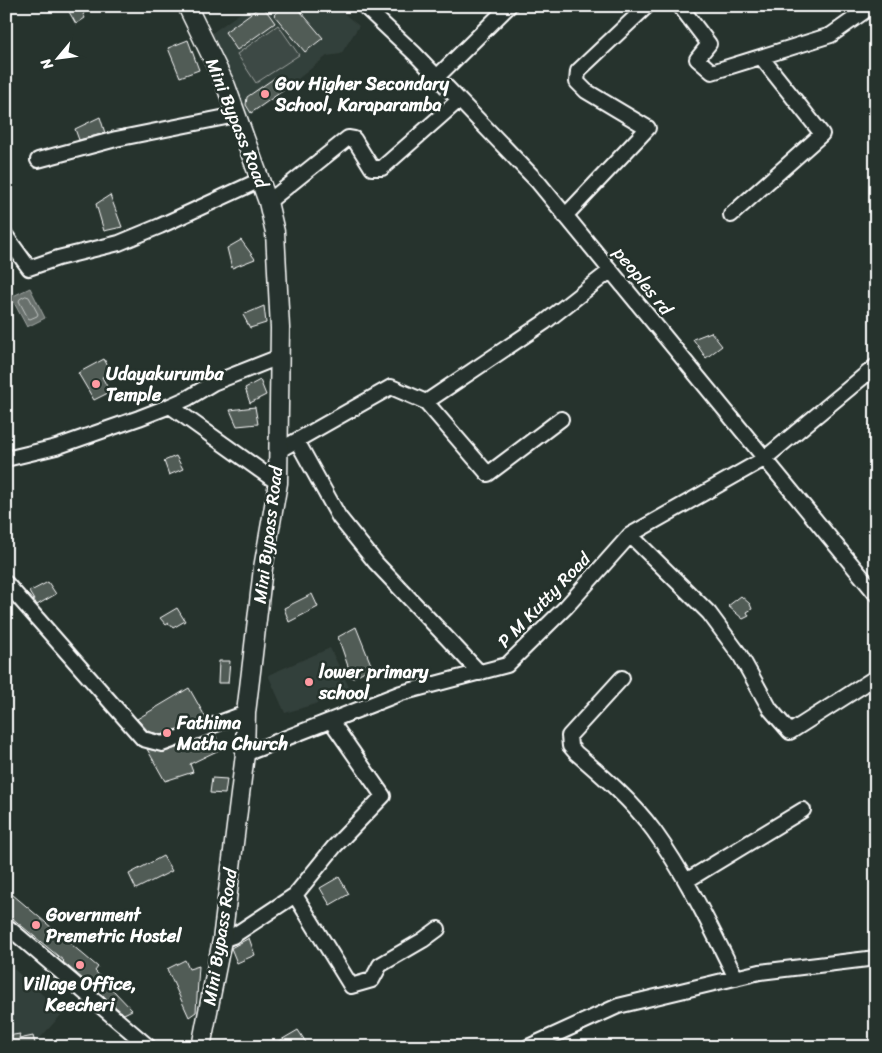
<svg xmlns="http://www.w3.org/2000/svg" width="882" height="1053" viewBox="0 0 882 1053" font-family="Sriracha,sans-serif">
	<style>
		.built { fill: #333f3a }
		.green { fill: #3e4944; stroke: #9ea4a2 }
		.water { fill: #67706c; stroke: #a4a9a7 }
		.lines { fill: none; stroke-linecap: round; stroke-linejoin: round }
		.shore { stroke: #c2c6c4; stroke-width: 1 }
		.building { fill: #515c57; stroke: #fff }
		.minor-casing { stroke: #fff; stroke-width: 18 }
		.major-casing { stroke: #fff; stroke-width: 21 }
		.minor { stroke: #26332d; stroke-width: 14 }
		.major { stroke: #26332d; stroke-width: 18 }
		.poi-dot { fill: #ff9aa2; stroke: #26332d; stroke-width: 2 }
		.labels { text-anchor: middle; stroke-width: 5; stroke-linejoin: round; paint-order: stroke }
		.poi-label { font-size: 18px; font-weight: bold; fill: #fff; stroke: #26332d; text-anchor: start }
		.street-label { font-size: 18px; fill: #fff; stroke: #26332d }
	</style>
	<rect width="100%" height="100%" fill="#26332d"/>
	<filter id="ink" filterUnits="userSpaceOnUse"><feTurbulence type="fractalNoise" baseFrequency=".02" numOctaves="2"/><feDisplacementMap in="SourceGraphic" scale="10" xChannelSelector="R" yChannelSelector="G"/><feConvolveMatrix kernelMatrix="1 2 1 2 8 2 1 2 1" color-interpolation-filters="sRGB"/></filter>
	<g filter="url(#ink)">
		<path class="built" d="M250,6H335L359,26L341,54L327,56L284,90L254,113L244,118L209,35Z
			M330,648L352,693L285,713L268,675Z
			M6,962L63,1013L32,1047H6Z"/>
		<path class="green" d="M278,25L299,55L256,83L237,54Z"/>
		<path class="water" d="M30,288L45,318L27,327L11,297Z"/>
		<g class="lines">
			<path class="shore" d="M26,296L29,297L38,314L37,316L30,319L28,318L19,301L20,299Z"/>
		</g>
		<path class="building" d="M74,6H92L83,14L85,18L76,24L68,10Z
			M261,6H263L275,23L237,50L225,32Z
			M284,6H296L323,38L305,52L274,15Z
			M188,40L199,70L180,77L168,48Z
			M276,77L284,90L251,113L246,105L247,97Z
			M100,117L105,133L79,140L75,129Z
			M110,195L122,227L104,231L96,204Z
			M241,240L255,259L232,268L227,248Z
			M264,306L266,323L250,328L243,315Z
			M711,332L722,346L706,358L693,339Z
			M104,359L111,372L102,377L110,392L94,400L78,373Z
			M260,380L266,395L250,403L245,388Z
			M255,407L258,424L237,426L230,410Z
			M176,456L183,469L169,475L164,461Z
			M48,582L56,594L37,605L29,592Z
			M312,594L318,607L289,622L284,608Z
			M741,596L750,604L752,609L747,612L749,616L743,619L728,606Z
			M177,608L185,621L173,628L169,623L166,625L160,618Z
			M356,627L372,667L352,678L338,637Z
			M219,661H230L228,683H218Z
			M189,688L206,718L162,735L148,731L137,719Z
			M215,734L221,749L190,764L193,772L165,781L147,749L165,752Z
			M212,778L227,779L225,794L210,793Z
			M163,856L172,871L136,889L129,874Z
			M339,877L349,894L330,905L320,888Z
			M6,889L98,967L95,971L132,1010L124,1014L63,962L64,961L6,913Z
			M249,938L255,955L237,963L231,948Z
			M185,960L189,969L199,966L196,1012L189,1017L167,969Z
			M298,1030L309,1047H269Z
			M20,1034L19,1039L33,1036L36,1047H6L7,1036Z"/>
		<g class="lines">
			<g class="minor-casing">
				<path id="minor" d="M364,6L414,53L538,182L876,594
					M680,6L709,44L697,59L712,72L831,35L872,6
					M437,77L509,6
					M38,160L116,139L236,115
					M268,202L348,138L354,139L372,168H382L459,100
					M731,215L822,134L761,57
					M565,216L648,128L586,91L577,82L578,71L647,6
					M6,236L29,268L58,258L119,243L160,226L260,180
					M426,402L545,322L610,271
					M170,406L188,398L213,383L279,357
					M297,441L339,517L376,563L480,673
					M278,451L391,387L426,402L488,474L561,419
					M6,459L56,447L139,418L170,406L278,483
					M630,535L709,613L740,655L770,709L790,732L873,679L876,683
					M6,583L143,739L162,744L246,713
					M622,678L569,736L570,746L576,753C604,777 632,801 654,831C687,877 711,928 736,978
					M245,754L401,693L507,665L566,607L630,535L764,459L876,366
					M686,881L803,810
					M295,895L334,847L383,796L331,721
					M6,929L9,928L149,1047
					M222,940L233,936L295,895L351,986L372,980L380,965L423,940L438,929
					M528,1047L618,1006L760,972L876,958"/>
			</g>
			<g class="major-casing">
				<path id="major" d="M187,6L226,86L268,202L275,232L280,328L278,483L263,568L252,663L246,713L245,754L222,940L201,1047"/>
			</g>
			<use href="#minor" class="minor"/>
			<use href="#major" class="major"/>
		</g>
	</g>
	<g class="poi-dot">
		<circle cx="265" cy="94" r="5"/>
		<circle cx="96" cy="384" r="5"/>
		<circle cx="309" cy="682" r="5"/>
		<circle cx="167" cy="733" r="5"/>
		<circle cx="36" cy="925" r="5"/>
		<circle cx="80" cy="965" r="5"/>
	</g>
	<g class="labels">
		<g class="poi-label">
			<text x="275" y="90">Gov Higher Secondary<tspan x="275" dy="21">School, Karaparamba</tspan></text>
			<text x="106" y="380">Udayakurumba<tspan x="106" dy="21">Temple</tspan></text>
			<text x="319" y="678">lower primary<tspan x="319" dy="21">school</tspan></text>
			<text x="177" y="729">Fathima<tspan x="177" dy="21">Matha Church</tspan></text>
			<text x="46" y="921">Government<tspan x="46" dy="21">Premetric Hostel</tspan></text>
			<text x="80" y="990" text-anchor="middle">Village Office,<tspan x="80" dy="21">Keecheri</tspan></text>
		</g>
		<g class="street-label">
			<text transform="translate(237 123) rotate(68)" y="6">Mini Bypass Road</text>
			<text transform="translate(643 281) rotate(51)" y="6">peoples rd</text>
			<text transform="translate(268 535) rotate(-83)" y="6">Mini Bypass Road</text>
			<text transform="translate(544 600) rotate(-46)" y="6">P M Kutty Road</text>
			<text transform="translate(220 937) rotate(-81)" y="6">Mini Bypass Road</text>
		</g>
	</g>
	<rect width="882" height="1053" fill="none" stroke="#26332d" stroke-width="25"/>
	<rect x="12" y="12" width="857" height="1028" fill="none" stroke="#fff" stroke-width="2" filter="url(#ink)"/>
	<g transform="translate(58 58) rotate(241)" stroke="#26332d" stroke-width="4" paint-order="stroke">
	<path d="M0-4L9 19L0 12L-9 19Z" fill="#ffffff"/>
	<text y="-8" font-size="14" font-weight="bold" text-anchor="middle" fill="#ffffff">N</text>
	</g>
</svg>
